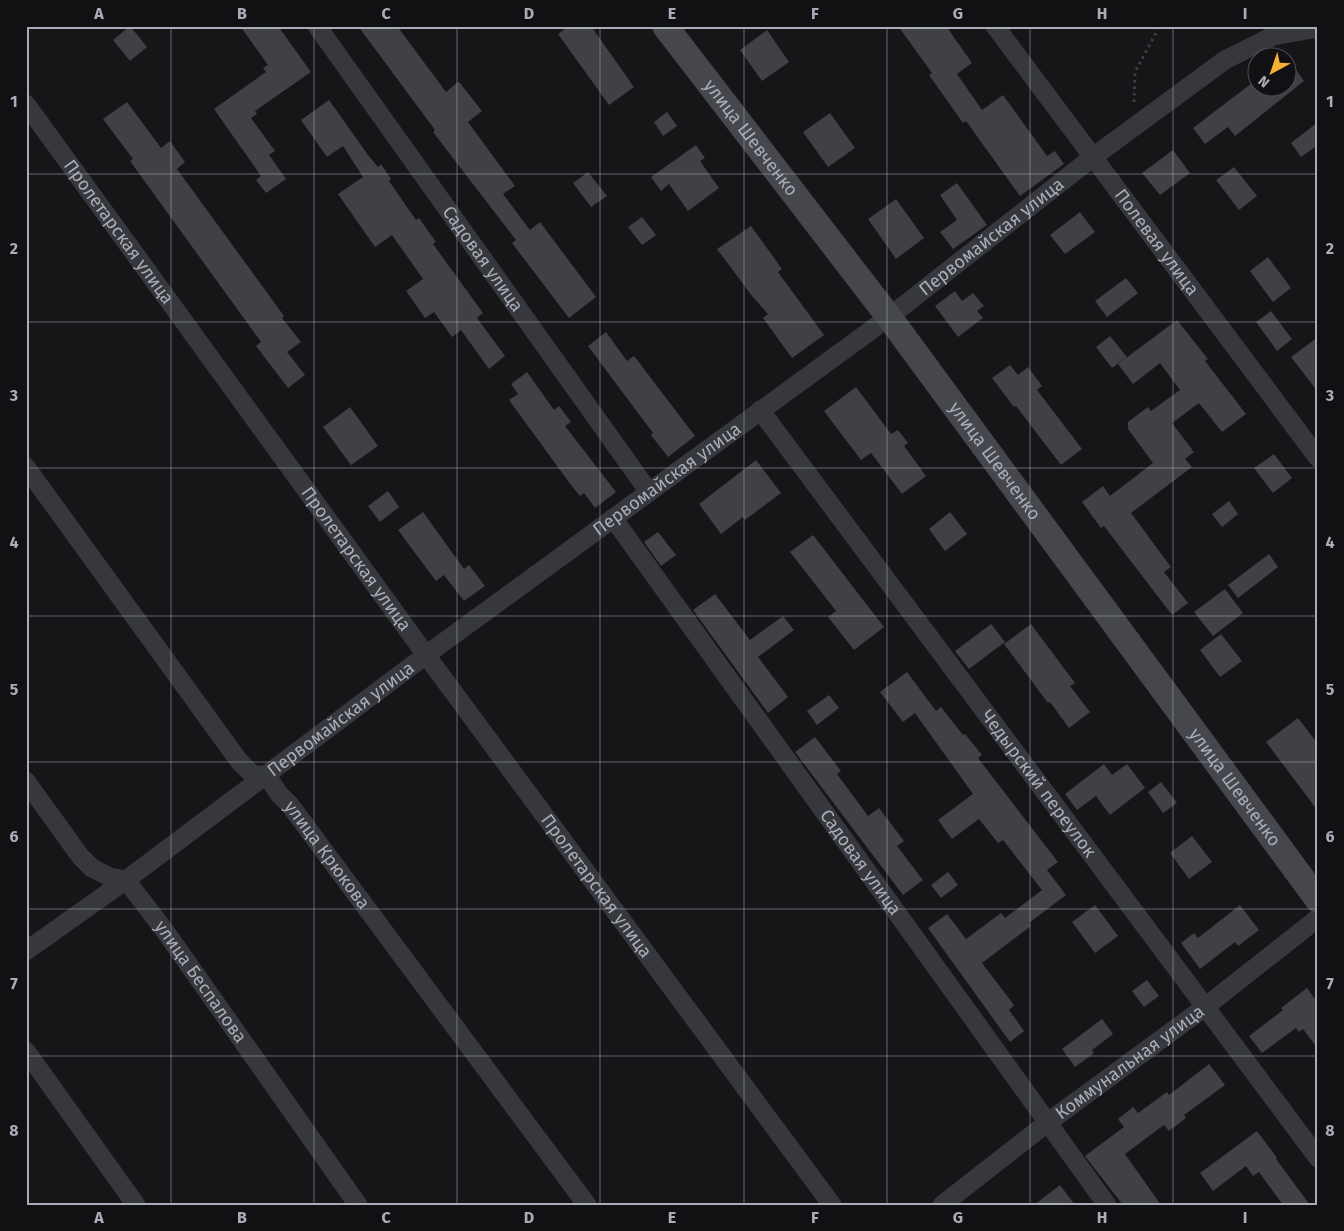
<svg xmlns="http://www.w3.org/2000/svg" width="1344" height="1231" viewBox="0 0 1344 1231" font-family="'Fira Sans',sans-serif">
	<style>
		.building { fill: #404145 }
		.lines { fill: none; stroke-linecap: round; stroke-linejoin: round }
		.path { stroke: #3d3f44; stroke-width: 3; stroke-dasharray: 2.5 4; stroke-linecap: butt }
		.street { stroke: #37383d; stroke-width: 19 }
		.secondary { stroke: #45474d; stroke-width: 26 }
		.grid { fill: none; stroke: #a8adb8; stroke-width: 1; stroke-opacity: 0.55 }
		.labels { text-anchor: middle; stroke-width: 4; stroke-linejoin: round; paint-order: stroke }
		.street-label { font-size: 18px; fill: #a8adb8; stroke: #111113 }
		.neatline { fill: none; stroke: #a8adb8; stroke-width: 2 }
		.grid-label { font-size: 16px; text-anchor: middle; font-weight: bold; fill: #a8adb8 }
	</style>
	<rect width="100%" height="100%" fill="#161618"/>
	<path class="building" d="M130,26L147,47L130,61L113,40Z
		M240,26H278L311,72L255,111L257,114L251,118L275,151L269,155L286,179L266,193L256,180L261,176L214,109L266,72L263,68L268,65Z
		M358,26H397L446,92L458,82L460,83L482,111L468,122L515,186L503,194L530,230L540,222L596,297L569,318L512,243L516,240L433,132L435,130Z
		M569,26H591L634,87L609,105L558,34Z
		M898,26H946L972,63L957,74L982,110L1003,95L1047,156L1055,151L1064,164L1020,196L966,121L963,123L929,75L932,73Z
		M767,30L789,62L762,81L740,50Z
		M1287,57L1304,81L1235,136L1228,127L1205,144L1193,128L1256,80V88H1286Z
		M329,100L368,155L378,167L381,164L391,179L389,181L416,220L419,218L436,242L433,244L483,313L477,318L505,356L489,369L461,330L452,337L434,312L425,318L406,291L423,279L392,235L375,247L338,194L363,177L343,146L327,157L301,120Z
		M127,102L161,148L170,141L185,162L177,169L284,316L282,318L301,342L287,352L305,375L288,388L256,346L261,342L130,161L133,159L103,119Z
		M667,112L677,126L663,136L654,122Z
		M830,113L855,148L828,167L803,132Z
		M1318,122V145L1301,157L1291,143Z
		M696,145L705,158L700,161L719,188L688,211L669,184L661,191L651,177Z
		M1173,150L1190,173L1160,195L1142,173Z
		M1234,167L1257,196L1239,210L1216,180Z
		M588,172L607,196L591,207L573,183Z
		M957,183L987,225L953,249L940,232L957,220L940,195Z
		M896,199L924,238L896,259L868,219Z
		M1080,212L1095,232L1065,254L1050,235Z
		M642,217L656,235L642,245L628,227Z
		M751,226L782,269L778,272L824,335L792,358L763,318L768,314L752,296L717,249Z
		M1268,257L1291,288L1273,302L1250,271Z
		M1126,278L1138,293L1107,317L1095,301Z
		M955,291L962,301L973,293L984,306L977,311L983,318L958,337L935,306Z
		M1271,311L1292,339L1277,351L1256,322Z
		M1177,320L1208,359L1205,361L1246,414L1222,432L1199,403L1172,423L1194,452L1185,459L1192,467L1131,513L1171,567L1164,572L1188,603L1172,615L1104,526L1101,528L1082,502L1103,486L1110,496L1153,463L1128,429V422L1148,407L1151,411L1180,390L1160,363L1133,384L1118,364Z
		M606,332L627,361L634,356L695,436L668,457L651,435L653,433L588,346Z
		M1110,336L1127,357L1112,368L1096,347Z
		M1318,337V392L1291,357Z
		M1010,365L1018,375L1028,367L1042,386L1037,390L1082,449L1061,465L1016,406L1014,407L992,378Z
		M527,372L554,410L559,406L571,422L565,426L616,492L595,508L584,493L580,496L571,485L509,400L518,394L511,384Z
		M856,387L891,434L898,430L908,443L904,446L926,476L902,494L871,453L861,460L824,411Z
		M350,407L378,446L351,465L323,427Z
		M1274,454L1292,478L1273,493L1254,468Z
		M756,460L781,493L745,520L743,517L721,534L699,504Z
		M388,491L399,507L380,522L368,506Z
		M1229,501L1238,514L1222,527L1212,514Z
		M423,512L464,569L469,565L485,586L464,601L444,575L436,581L398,530Z
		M950,512L967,534L945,551L929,529Z
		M658,532L676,555L661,566L644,542Z
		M813,535L884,627L854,650L828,617L836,611L790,552Z
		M1269,554L1278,567L1238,598L1228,585Z
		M1225,589L1243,613L1213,636L1194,612Z
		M715,594L750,640L783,616L794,630L758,657L788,697L768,713L693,610Z
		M991,624L1005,642L969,669L955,651Z
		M1031,624L1075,683L1070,686L1090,712L1069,728L1050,702L1048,703L1004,644Z
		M1221,634L1242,661L1220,677L1200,650Z
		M907,672L936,711L941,707L963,735L965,734L982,755L978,758L1058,862L1047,870L1066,895L1029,923L1031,926L982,963L1014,1005L1009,1010L1024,1031L1010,1042L928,928L947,914L966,939L1001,913L1005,918L1042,890L1003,840L998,843L979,819L952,839L938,820L973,794L915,713L903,722L880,692Z
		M829,695L839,708L817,725L807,711Z
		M1298,718L1318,744V811L1266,742Z
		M815,737L841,771L837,774L868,816L879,808L904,841L897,846L923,880L903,895L795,752Z
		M1104,764L1112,775L1127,764L1145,788L1110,815L1096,796L1077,810L1065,794Z
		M1161,782L1177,803L1163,813L1148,792Z
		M1192,836L1212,862L1189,879L1170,853Z
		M948,872L958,885L941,898L931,885Z
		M1095,905L1118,936L1095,953L1072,922Z
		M1240,905L1259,930L1238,946L1235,942L1200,969L1181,943L1194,933L1198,938Z
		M1147,980L1159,996L1144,1007L1132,991Z
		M1307,988L1318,1003V1049L1303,1029L1299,1032L1296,1028L1262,1053L1249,1036L1283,1010L1281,1008Z
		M1102,1019L1113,1034L1092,1050L1094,1053L1075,1067L1062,1049Z
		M1209,1064L1225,1085L1184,1115L1186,1118L1169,1131L1164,1125L1125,1154L1161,1205H1123L1085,1156L1124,1127L1118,1119L1133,1107L1138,1113L1167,1092L1169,1095Z
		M1257,1131L1277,1158L1276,1159L1310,1205H1283L1259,1172L1253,1176L1246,1166L1213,1191L1200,1173Z
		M1060,1185L1075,1205H1034Z"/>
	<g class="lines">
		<path class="path" d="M1134,102L1135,72L1156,33L1157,26"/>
		<g class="street">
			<path id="s1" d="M317,26L649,492"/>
			<path id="s2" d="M995,26L1318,458"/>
			<path id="s3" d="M26,104L426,655L832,1205"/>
			<path id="s4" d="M760,410L1318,1158"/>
			<path id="s5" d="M26,467L239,761L252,774L267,776L279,794L290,805L587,1205"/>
			<path id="s6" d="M613,518L1107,1205"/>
			<path id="s7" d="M26,781L80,856L92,868L110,877L126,880L165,931L358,1205"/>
			<path id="s8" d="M26,951L126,880L426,655L889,317L1093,157L1225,60L1273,36L1318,28"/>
			<path d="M26,1051L136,1205"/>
			<path id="s9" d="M942,1205L1047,1123L1205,1007L1318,918"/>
		</g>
		<path class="secondary" id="s10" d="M665,26L889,317L1318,900"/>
	</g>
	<path class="grid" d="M171,26V1205M314,26V1205M457,26V1205M600,26V1205M744,26V1205M887,26V1205M1030,26V1205M1173,26V1205M26,174H1318M26,322H1318M26,468H1318M26,616H1318M26,762H1318M26,909H1318M26,1056H1318"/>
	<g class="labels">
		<g class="street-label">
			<text dy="6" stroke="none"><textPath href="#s10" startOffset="141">улица Шевченко</textPath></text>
			<text dy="6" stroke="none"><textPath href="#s3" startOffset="158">Пролетарская улица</textPath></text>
			<text dy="6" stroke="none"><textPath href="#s8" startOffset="1201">Первомайская улица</textPath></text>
			<text dy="6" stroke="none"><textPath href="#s2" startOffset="270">Полевая улица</textPath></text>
			<text dy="6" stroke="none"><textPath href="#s1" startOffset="286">Садовая улица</textPath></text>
			<text dy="6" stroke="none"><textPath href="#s10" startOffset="546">улица Шевченко</textPath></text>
			<text dy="6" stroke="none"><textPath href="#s8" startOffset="796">Первомайская улица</textPath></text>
			<text dy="6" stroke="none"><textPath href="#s3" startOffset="562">Пролетарская улица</textPath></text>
			<text dy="6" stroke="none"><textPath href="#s8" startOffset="391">Первомайская улица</textPath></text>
			<text dy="6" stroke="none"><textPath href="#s4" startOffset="466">Чедырский переулок</textPath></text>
			<text dy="6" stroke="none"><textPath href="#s10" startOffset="951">улица Шевченко</textPath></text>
			<text dy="6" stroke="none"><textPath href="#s5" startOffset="496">улица Крюкова</textPath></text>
			<text dy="6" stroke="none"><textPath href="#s6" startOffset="424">Садовая улица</textPath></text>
			<text dy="6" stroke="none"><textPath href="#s3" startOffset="968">Пролетарская улица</textPath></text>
			<text dy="6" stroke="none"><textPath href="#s7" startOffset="272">улица Беспалова</textPath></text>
			<text dy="6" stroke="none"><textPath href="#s9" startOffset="236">Коммунальная улица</textPath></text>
		</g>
	</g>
	<rect width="1344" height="1231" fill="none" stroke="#111113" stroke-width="55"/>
	<g transform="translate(1272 72) rotate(220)"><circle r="24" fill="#111113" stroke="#4d4f55"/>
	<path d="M0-4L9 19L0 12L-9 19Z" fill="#f2b134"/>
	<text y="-8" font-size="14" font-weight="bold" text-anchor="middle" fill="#a8adb8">N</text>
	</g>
	<rect x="28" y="28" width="1288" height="1176" class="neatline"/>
	<g class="grid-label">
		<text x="99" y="19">A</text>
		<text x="242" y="19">B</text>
		<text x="386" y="19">C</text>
		<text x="529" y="19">D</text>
		<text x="672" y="19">E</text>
		<text x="815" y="19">F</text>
		<text x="958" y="19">G</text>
		<text x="1102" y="19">H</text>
		<text x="1245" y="19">I</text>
		<text x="14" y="107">1</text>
		<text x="1330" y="107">1</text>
		<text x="14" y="254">2</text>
		<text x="1330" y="254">2</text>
		<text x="14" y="401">3</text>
		<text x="1330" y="401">3</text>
		<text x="14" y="548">4</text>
		<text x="1330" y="548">4</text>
		<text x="14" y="695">5</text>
		<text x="1330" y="695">5</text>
		<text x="14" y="842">6</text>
		<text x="1330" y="842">6</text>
		<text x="14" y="989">7</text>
		<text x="1330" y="989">7</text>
		<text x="14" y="1136">8</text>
		<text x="1330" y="1136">8</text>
		<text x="99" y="1223">A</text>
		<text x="242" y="1223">B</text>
		<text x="386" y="1223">C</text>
		<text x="529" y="1223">D</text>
		<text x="672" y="1223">E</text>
		<text x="815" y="1223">F</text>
		<text x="958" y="1223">G</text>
		<text x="1102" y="1223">H</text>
		<text x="1245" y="1223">I</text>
	</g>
</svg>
